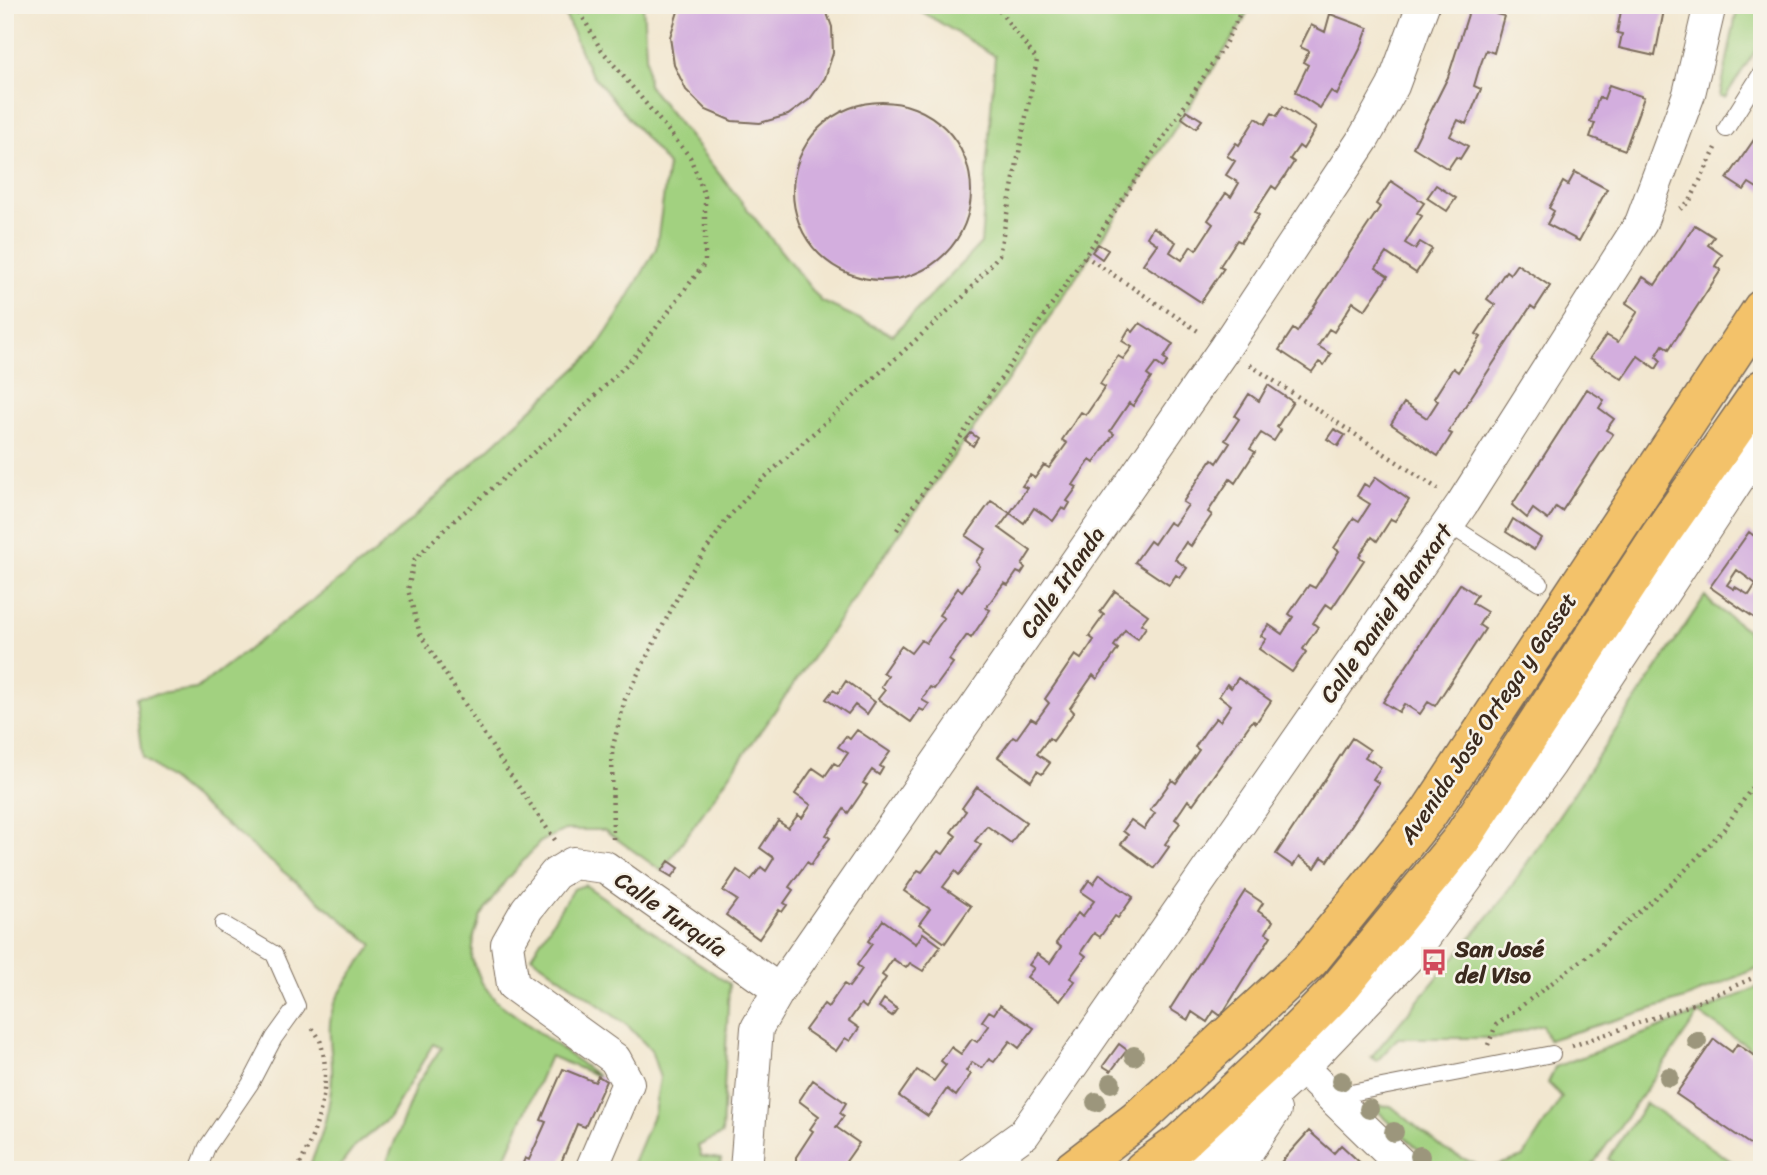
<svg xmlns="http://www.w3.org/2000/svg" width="1767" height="1175" viewBox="0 0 1767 1175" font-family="Sriracha,sans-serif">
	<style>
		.green { fill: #a2d180; stroke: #6e7e4f; stroke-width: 2 }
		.building { fill: #d3aede; fill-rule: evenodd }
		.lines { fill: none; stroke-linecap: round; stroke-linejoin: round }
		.lane-casing { stroke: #7b6c5c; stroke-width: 18 }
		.street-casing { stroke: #7b6c5c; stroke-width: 34 }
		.primary-casing { stroke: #7b6c5c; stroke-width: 41 }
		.path { stroke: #7b6c5c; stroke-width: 4.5; stroke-dasharray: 2 5; stroke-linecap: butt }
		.lane { stroke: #fff; stroke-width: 16 }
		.street { stroke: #fff; stroke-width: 32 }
		.primary { stroke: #f3c26a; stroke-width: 38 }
		.tree { fill: #9c967b }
		.labels { text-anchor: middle; stroke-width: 5; stroke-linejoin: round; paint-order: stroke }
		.street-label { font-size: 23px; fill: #3b2a1e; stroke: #f7f3e8 }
		.poi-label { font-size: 23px; font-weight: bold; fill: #3b2a1e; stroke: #f7f3e8; text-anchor: start }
	</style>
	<rect width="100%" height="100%" fill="#f7f3e8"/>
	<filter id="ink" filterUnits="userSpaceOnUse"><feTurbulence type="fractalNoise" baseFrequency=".0143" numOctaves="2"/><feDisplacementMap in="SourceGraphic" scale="14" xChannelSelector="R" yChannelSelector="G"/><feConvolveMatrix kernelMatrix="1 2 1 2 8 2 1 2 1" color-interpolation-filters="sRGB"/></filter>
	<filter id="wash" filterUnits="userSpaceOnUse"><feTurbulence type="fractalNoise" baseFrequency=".00686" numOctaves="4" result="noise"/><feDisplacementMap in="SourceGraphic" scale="28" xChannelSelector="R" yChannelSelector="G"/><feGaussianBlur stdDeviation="1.57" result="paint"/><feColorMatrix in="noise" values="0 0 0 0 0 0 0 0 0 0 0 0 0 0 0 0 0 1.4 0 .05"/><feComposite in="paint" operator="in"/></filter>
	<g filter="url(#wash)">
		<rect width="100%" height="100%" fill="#f2e7d0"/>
		<path class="green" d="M561,5H643L648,85L821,301L893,335L981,243L995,56L911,5H1250L1244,20L1182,118L1007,381L662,871L604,830H565L541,841L506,880L481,916L474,936L472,959L482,983L496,1001L598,1076L550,1056L500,1170H384L416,1086L441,1048L433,1044L389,1118L356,1145L337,1170H308C321,1140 331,1108 332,1075C333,1051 325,1029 334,1005C340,988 362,961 373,945L143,757L136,697L196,689L375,553L593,353L618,315L656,249L668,165L589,71Z
			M1738,5H1762V41L1725,97L1720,96Z
			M1705,596L1713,605L1747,630L1762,670V966L1685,999L1548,1040L1542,1025L1499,1038H1398L1377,1061L1371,1057L1503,899Z
			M585,885L729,984L722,1134L698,1146L701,1156L721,1159L720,1170H630L654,1113L660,1078L651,1050L628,1026L531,956L573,889Z
			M1762,985V1056L1699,1014L1589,1170H1440L1371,1105L1391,1106L1445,1150L1486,1169L1523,1157L1562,1097L1548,1083L1555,1067L1699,1013Z
			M1646,1103L1744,1170H1623L1608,1159Z"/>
		<g id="blocks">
			<path class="building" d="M680,5H824L832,27L833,53L825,78L810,99L788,115L760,123L732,121L706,110L686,90L674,65L670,37Z
				M1471,5H1498L1496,14L1504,16L1494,53L1486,50L1479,69L1474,86L1481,89L1473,108L1466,124L1458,120L1450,136L1468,146L1460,159L1456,157L1448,169L1413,147L1448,77Z
				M1622,5H1665L1655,56L1619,48L1622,34L1617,33Z
				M1330,14L1368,28L1361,47L1337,95L1331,91L1320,108L1295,92L1308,65L1303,62L1309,51L1300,47L1311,25L1325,32Z
				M1609,85L1644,97L1625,150L1590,137L1595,123L1590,122L1594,111L1599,97L1604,99Z
				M793 191a89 89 0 1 1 178 0a89 89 0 1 1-178 0Z
				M1283,106L1316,128L1303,149L1299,146L1290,159L1294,162L1285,176L1276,189L1272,186L1255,212L1259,215L1241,242L1237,240L1220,266L1224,268L1201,302L1143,264L1157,244L1147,237L1153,227L1176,242L1170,252L1182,260L1191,246L1196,250L1213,224L1208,220L1226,193L1231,197L1239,183L1226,175L1235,161L1227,156L1236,143L1239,145L1256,118L1265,124L1272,113L1277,116Z
				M1186,110L1202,120L1196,128L1182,118Z
				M1762,128V191L1749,183L1744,190L1727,179Z
				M1575,172L1607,189L1579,241L1547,224L1554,211L1549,208L1563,182L1568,185Z
				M1391,181L1424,203L1417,213L1422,216L1405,243L1415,249L1420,242L1432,249L1416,273L1386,253L1376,268L1388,276L1365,310L1353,302L1334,332L1329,329L1318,346L1331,354L1324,365L1319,362L1312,372L1279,350L1293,329L1297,332L1380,207L1376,204Z
				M1436,185L1456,198L1447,211L1427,198Z
				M1695,225L1714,237L1708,245L1722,255L1715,266L1721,270L1669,349L1663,345L1656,356L1661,361L1656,369L1638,356L1622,379L1590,358L1606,335L1618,342L1638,311L1626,303L1643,277L1655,285Z
				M1098,244L1108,250L1102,259L1092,252Z
				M1517,264L1550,286L1535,309L1531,306L1510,338L1448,432L1452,434L1438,456L1391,424L1404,403L1427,418L1438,401L1434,398L1453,368L1458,372L1481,337L1476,334L1495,305L1487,299L1506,271L1510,274Z
				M1140,323L1173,344L1164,358L1168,361L1163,368L1156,363L1147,375L1151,378L1133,406L1129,403L1110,431L1114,434L1094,463L1090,460L1073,485L1077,487L1067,501L1070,503L1066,510L1062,508L1053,521L1034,508L1024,523L1010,513L1027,488L1022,486L1030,475L1035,478L1044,465L1049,468L1067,443L1062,440L1081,412L1086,415L1105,387L1100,384L1118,356L1123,359L1132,347L1122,341L1129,329L1133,332Z
				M1268,385L1293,402L1277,427L1281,430L1274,441L1261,433L1250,449L1255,452L1235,483L1230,479L1208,512L1212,515L1201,531L1191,546L1186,542L1175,559L1187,568L1180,578L1176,575L1169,585L1135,562L1150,541L1154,544L1169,522L1174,525L1188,505L1183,502L1212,459L1217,463L1230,443L1225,440L1239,419L1235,416L1249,394L1259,401Z
				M1587,389L1604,400L1599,408L1614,419L1606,430L1613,434L1562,511L1556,507L1548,520L1533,509L1527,518L1512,505Z
				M1334,429L1345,435L1338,446L1327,439Z
				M971,433L978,438L973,446L965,440Z
				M1376,477L1409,500L1395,521L1391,519L1377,541L1372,537L1365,547L1359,557L1364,560L1332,608L1326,604L1313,623L1318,627L1303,649L1306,652L1292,672L1259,649L1266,639L1261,636L1269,625L1282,634L1293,617L1289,614L1299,599L1309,585L1315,588L1339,551L1334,548L1354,518L1359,521L1370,504L1357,496L1364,484L1369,487Z
				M991,501L1010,513L999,528L1031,551L1022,565L1025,568L1021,574L1017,572L1008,585L1004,583L986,608L990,610L971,638L967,635L949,660L953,663L934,689L930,687L922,700L929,704L924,711L920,709L911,722L878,699L885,690L881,687L888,676L883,672L901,646L911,653L921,640L926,643L944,618L939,615L958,588L962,591L980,566L976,562L985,549L966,536Z
				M1513,519L1541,538L1534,550L1506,532Z
				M1749,532L1762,542V623L1710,587ZM1737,570L1756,584L1749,595L1735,587L1734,589L1727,585Z
				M1460,584L1477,595L1472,603L1487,612L1479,625L1485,629L1435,706L1428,702L1420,714L1404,704L1399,712L1383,702Z
				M1115,591L1148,615L1141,624L1146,627L1138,639L1125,630L1114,646L1118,649L1097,679L1093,675L1070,708L1074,712L1053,741L1049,738L1037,754L1050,763L1042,774L1037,771L1031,781L998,757L1013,737L1016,739L1031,718L1036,721L1049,703L1045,699L1075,655L1081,659L1094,640L1089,636L1104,615L1100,612Z
				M1238,678L1271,701L1256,723L1253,720L1193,804L1188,800L1182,809L1175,819L1180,823L1165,844L1169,847L1154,868L1121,844L1128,835L1123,831L1131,820L1144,829L1155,813L1150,810L1172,780L1176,783L1199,750L1195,747L1205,732L1216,718L1220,721L1231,705L1219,696L1227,684L1231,688Z
				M846,681L875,702L867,714L855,705L848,714L826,699L833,690L838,693Z
				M857,730L890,752L880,766L883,768L879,775L872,770L863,783L867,785L848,813L844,809L826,835L830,838L820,851L811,865L807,862L789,887L793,890L784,903L787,905L782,912L779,910L759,939L726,915L737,900L723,891L737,870L751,880L761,867L766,871L774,858L760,848L778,821L788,828L798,815L802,818L811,805L795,794L813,768L825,776L834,763L839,766L848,753L838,747L846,736L850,739Z
				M1352,738L1370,750L1365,757L1381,767L1373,779L1379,783L1328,861L1322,857L1315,868L1299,857L1293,866L1276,854Z
				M977,787L1026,822L1011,843L987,826L975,841L981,845L959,875L955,871L943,887L971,906L945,943L919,924L930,909L904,891L918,870L922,872L938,851L943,854L956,836L951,832L966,811L962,808Z
				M669,861L679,868L672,877L662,871Z
				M1100,874L1133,897L1118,918L1115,916L1100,937L1094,933L1081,952L1086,956L1070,978L1075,981L1060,1001L1027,977L1034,968L1029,965L1037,954L1050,963L1061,947L1056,943L1078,913L1082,917L1094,901L1081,892L1089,880L1093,884Z
				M1245,891L1263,903L1258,911L1273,921L1266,933L1271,936L1221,1016L1214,1011L1207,1022L1192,1012L1188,1020L1170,1009Z
				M883,920L916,944L923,933L941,946L923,971L910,963L906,968L893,959L882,975L886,978L866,1008L861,1004L849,1021L859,1028L850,1041L845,1038L836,1051L805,1030L824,1004L828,1007L844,984L849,987L855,979L862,969L857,965L872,944L868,941Z
				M884,999L897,1009L892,1016L879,1007Z
				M1000,1005L1034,1028L1019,1048L1010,1041L994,1062L989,1059L982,1068L972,1062L966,1071L971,1074L956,1096L947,1089L928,1116L899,1096L917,1070L934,1081L946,1065L941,1061L951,1047L961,1054L972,1039L977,1042L989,1026L982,1021L989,1011L994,1014Z
				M1714,1039L1732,1052L1737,1044L1762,1061V1130L1751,1145L1676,1094Z
				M1119,1044L1127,1050L1111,1071L1103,1066Z
				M563,1069L595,1082L598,1076L606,1081L585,1127L577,1124L558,1170H520L525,1158L529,1160L546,1122L541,1120Z
				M813,1080L846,1103L840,1113L844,1116L836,1127L859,1143L840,1170H796V1157L813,1131L810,1129L819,1116L799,1101Z
				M1309,1131L1334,1153L1341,1145L1368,1170H1274Z"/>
		</g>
	</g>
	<g filter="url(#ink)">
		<use href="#blocks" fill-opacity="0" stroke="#7b6c5c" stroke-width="2"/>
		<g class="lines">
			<g class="lane-casing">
				<path id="lane" d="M1726,129L1762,72
					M1448,524L1540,583
					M1330,1093H1351L1552,1054
					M198,1170L207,1147L250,1084L274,1038L297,1006L274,954L223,924"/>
			</g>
			<g class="street-casing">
				<path id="street" d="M1302,1068L1407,1170
					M591,1170L628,1083L615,1059L513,985L507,944L527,909L555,874L573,863L605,867L779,990
					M746,1170L757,1028L779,990L1224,349L1364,138L1393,86L1423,5
					M974,1170L1024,1134L1462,504L1641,223L1689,94L1710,5
					M1185,1170L1227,1137L1302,1068L1416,949L1551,763L1762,443
					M1235,1170L1275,1110"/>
			</g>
			<g class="primary-casing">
				<path id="primary" d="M1072,1170L1137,1120L1310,960L1428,814L1762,309
					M1143,1170L1181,1142L1273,1056L1337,991L1461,840L1661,534L1762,389"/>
			</g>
			<path class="path" d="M1680,209L1690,201L1716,148
				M1085,256L1198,331
				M1250,365L1438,489
				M897,530L1085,256L1224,46L1244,5
				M613,839L612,750L625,699L689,575L727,519L763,479L963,297L999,255L1037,60L995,5
				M555,840L507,770L420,634L408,590L414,560L449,525L566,425L634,357L705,263V196L690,157L600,48L576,5
				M1488,1045L1496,1025L1590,954L1677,879L1724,829L1755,783L1762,766
				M1572,1046L1693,1004L1762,974
				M297,1170C316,1134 333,1085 321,1044C320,1037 314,1031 310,1025"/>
			<use href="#lane" class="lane"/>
			<use href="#street" class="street"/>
			<use href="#primary" class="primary"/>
		</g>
		<g class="tree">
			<circle cx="1697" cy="1041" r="10"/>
			<circle cx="1134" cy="1056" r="10"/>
			<circle cx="1669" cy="1077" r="10"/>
			<circle cx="1341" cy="1081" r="10"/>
			<circle cx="1111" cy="1083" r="10"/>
			<circle cx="1096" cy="1102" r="10"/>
			<circle cx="1369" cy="1109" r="10"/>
			<circle cx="1394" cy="1132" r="10"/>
			<circle cx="1420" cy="1156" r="10"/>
		</g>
	</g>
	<defs>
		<g id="bus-bare" transform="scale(2.1)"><path d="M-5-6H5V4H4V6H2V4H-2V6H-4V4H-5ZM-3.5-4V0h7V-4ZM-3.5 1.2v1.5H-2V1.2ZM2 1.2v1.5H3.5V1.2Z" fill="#d1495b" stroke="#f7f3e8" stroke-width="2.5" paint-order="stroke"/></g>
	</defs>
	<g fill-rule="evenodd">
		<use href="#bus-bare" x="1434" y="962"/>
	</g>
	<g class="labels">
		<g class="street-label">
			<text transform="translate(1062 582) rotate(-55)" y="8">Calle Irlanda</text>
			<text transform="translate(1386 613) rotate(-55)" y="8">Calle Daniel Blanxart</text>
			<text transform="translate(1488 718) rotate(-56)" y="8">Avenida José Ortega y Gasset</text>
			<text transform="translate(671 914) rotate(35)" y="8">Calle Turquía</text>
		</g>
		<g class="poi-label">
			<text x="1455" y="957">San José<tspan x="1455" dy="26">del Viso</tspan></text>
		</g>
	</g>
	<rect width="1767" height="1175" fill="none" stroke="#f7f3e8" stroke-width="28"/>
</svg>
